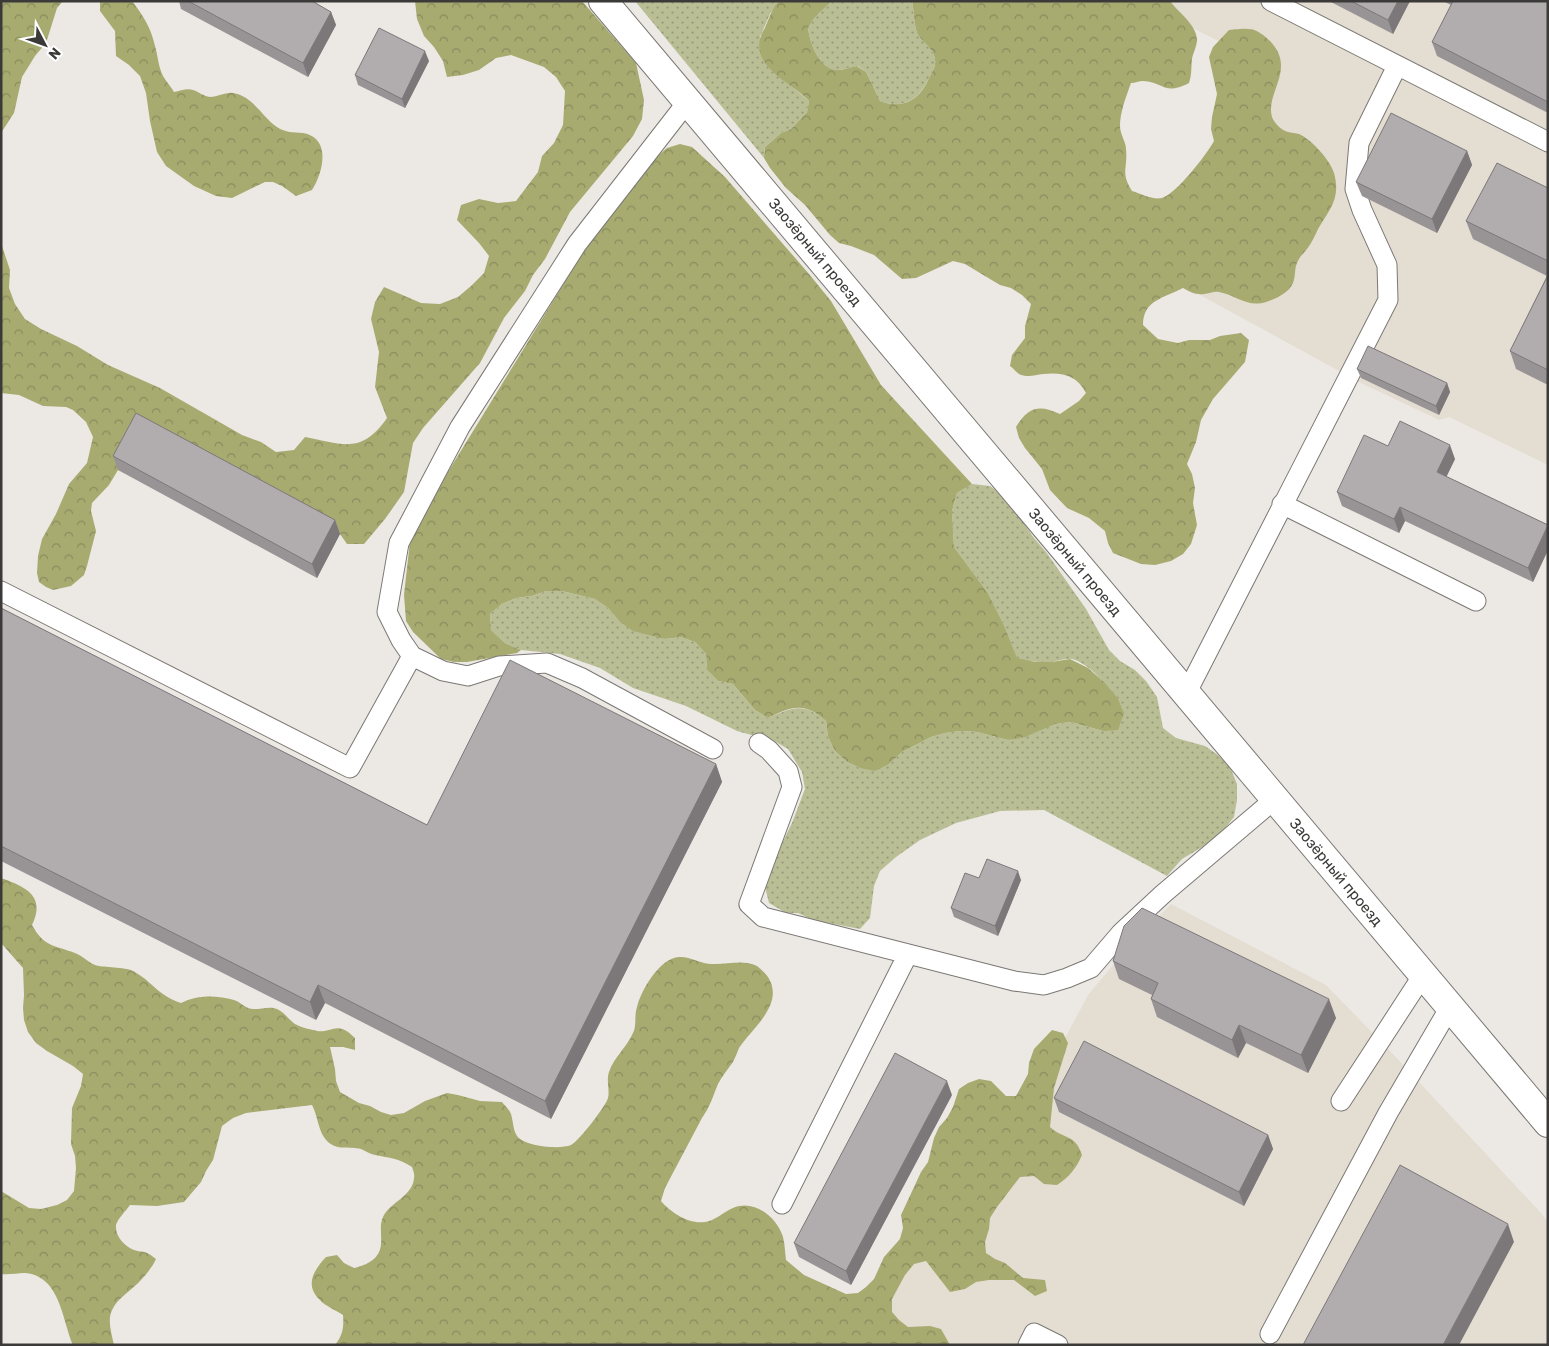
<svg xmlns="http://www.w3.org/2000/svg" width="1549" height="1346" viewBox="0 0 1549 1346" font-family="Rubik,sans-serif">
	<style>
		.built { fill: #e4ddd2 }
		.grass { fill: url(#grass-dots) }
		.forest { fill: url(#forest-crowns) }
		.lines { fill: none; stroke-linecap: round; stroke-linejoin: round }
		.lane-casing { stroke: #7b7874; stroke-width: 21 }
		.street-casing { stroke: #7b7874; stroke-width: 30 }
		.lane { stroke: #fff; stroke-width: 19 }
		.street { stroke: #fff; stroke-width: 28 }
		.wall { fill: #989496 }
		.shaded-wall { fill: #7c787a }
		.building { fill: #b1acae; stroke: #7c787a }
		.labels { text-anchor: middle; stroke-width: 4.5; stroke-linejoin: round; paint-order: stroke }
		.street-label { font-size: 15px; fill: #3b3a38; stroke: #fff }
	</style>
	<defs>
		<pattern id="grass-dots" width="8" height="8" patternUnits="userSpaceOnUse" patternTransform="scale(1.25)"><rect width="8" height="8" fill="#babe95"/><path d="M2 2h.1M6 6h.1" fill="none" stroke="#989b7b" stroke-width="1.8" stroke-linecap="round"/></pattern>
		<pattern id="forest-crowns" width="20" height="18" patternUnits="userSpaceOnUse" patternTransform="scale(1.25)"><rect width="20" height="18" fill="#a7ab70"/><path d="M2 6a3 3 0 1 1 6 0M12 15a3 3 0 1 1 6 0" fill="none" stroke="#898c5d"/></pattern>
	</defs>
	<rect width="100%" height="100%" fill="#ece9e5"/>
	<path class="built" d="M1139,1H1548V465L1449,417L1439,420L1361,383L1158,272L1262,63Z
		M1171,904L1326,985L1392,1053L1541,1213L1548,1222V1345H814L871,1300L916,1203L964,1228L1088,995L1125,951Z"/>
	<path class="grass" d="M635,1H779L770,14L760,37L790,85L809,101L807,112L791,129L781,133L765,147L764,158Z
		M832,1H912C914,10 914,28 918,35C924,44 937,51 935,64C935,68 931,74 929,78C919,100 903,110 880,101L866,72L858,66C851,67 844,70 838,70C819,70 810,43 808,28L815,17Z
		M972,484L990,486L1005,497L1034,538L1046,552L1086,609L1109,650L1120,661L1135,670L1146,681L1157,697L1163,728L1176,738L1205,746L1218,755L1230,767L1237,784V800L1234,817L1222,832L1209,843L1182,859L1167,876L1044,810L1000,811L956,823L920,840L896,857L880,871L874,886L870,918L860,929L813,920L798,913H786L769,903L765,887L768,872L792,823L805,789L802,772L788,749L776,742L737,731L686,706L633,688L600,668L560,654L521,650L505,643L491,630L490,614L502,604L516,598L532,596L546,591H562L595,599L608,608L619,621L665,639L681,637L695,642L706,654L707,670L718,681L733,684L755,710L768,718C793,707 804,702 826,721L828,737L835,751L847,762L860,768L889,764L902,752L931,737L945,733L961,731L977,732L1008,740L1055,724L1071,722L1103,731L1117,697C1105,684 1090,664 1072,659C1066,658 1058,661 1052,662C1040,663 1028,661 1017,659L1004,625L988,593L954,547L952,511L957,493Z"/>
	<path class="forest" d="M1,1H63L57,8L46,43L35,56L22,77L14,113L1,133Z
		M100,1H132C143,15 151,28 155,46C158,56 158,66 163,76C166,81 171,87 174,92C180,91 187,88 193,90C199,92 203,96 210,97C218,97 226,92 233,93C253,96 262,117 277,127C286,133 293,132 303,133C332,138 323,173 312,190L296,196L282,186L273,182H265L232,198L216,196L194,186L166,166L157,152L150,121L146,93L140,76L129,65L116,56L115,31L100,11Z
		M415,1H582L636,63L644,100L642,119L633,136L570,212L545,259L533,275L525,291L504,318L480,363L423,428L413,443L404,492L385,519L364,544H347L340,534L118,470L109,485L92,503L91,511L96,531L87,566L84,575L71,586L53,590L46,587L39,582L37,573L38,556L42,539L56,514L69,484L87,463L93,437L86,422L73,410L66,407L43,406L19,395L1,393V243L10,270L9,288L15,304L25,319L41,329L77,346L108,365L160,388L242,435L261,442L276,452L294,450L305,437C343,444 361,455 387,418L375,387L379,352L371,319L375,302L384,287L421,303L440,304L458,297L471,286L484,273L489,256L479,243L457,220L461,205L479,199L498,203L516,201L538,172L542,156L554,143L563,125L565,91L556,77L544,67L511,55L496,58L479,70L463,75L447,77L443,61L434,47L424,36L417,19Z
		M779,1H832L815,17L808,28C810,43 819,70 838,70C844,70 851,67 857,66L866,72L880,101C903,110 920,100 929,78C931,74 935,68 935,64C937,51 924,44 918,35C914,28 914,10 912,1H1170C1178,12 1197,25 1197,40C1197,46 1193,53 1192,59C1191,68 1192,74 1189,83C1164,96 1164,82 1143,81C1139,81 1135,83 1131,83C1126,97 1120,112 1120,126C1120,134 1126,142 1126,149C1128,169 1120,172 1132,191C1142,194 1152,200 1162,198C1176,194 1207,154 1214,141L1211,129L1212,117L1217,94L1209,57L1213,47L1229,30C1248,28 1255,26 1270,41C1297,69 1265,93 1272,117C1274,123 1281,130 1288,132C1291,133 1296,133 1299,134C1312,140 1330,160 1334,173C1341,198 1330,209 1318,229C1315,236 1312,242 1307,249C1304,253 1300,256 1298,261C1294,267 1296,276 1293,283C1289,293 1275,299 1266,302C1247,308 1236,295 1219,292C1214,291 1209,294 1204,294C1196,295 1190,292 1183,288C1164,298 1143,300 1143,325L1158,339L1178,343L1189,340H1210L1220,336L1241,333L1249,340L1245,362L1213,399L1201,420L1196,442L1187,464L1192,474L1195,488L1193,503L1197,525L1191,544L1183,554L1171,561L1155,565L1141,564L1113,553L1108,543L1105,531L1089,518L1067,508L1050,490L1042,469L1025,448L1019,438L1016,427C1028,407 1039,404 1060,414L1079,401L1086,393C1077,375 1062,372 1043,374C1035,375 1027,378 1019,374C1016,372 1013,368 1010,366L1012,355L1025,338V326L1031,304L1022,295L1011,288L1000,285L965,264L953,261L916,278L902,279L874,255L851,246L839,243L830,235L805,205L786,188L770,168L764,158L765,147L781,133L791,129L807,112L809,101C792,83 750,67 761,36C762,32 765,29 766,25C770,17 772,8 779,1Z
		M680,144L692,147L725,177L809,274L831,301L881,385L972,484L957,493L952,511L954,547L988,593L1004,625L1017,658L1035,662H1052L1070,659L1088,668L1104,682L1117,697L1124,713L1118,730L1103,731L1071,722L1055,724L1025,737L1008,740L977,732L961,731L945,733L931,737L902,752L889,764L875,771L860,768L847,762L835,751L828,737L826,721C804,702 793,706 768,718L755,710L733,684L718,681L707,670L706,654L695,642L681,637L665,639L633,631L619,621L608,608L595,599L562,591H546L532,596L516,598L502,604L490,614L491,630L505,643L521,650L517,653L467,662H454L441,659L413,632L406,621L404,595L411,532L582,254L648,164L667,148Z
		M1,878C26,887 46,896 32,925C44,947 54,945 75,953C84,956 90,965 99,966C106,967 129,968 133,971C152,981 157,995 181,1003C197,995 216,995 234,1000C241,1002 245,1009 254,1009C262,1009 270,1006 277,1009C284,1012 289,1020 295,1024C300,1027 308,1029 313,1030C332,1036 335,1018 355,1038V1050L343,1047H330L335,1069L336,1081L340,1092L359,1103L370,1106L381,1112L391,1115L404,1113L425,1101L447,1093L458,1095L480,1101L502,1102C505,1106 509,1109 511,1114C513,1120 513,1130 517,1136C524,1146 559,1150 571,1145C578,1142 606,1106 608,1098C610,1090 606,1081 609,1072C614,1057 627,1047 633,1033C637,1025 634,1016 637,1007C641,990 660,958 679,957C689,956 701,964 712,964C726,965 743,959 757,966C761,969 765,973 768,977C785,1004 753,1027 739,1048C737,1053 735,1058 733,1062C728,1069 722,1076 718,1084C713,1096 710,1107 702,1118L665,1188L661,1201C672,1214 694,1228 712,1220C721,1216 729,1208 739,1206C759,1202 778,1220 783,1237C785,1245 785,1253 786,1260L804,1275L846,1294L858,1293L866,1287L874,1279L884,1257L900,1239L903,1228L901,1215L921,1172L928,1162L934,1138L939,1127L947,1118L953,1107L959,1089L968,1083L979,1079L991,1081L1006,1096H1016L1028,1074L1029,1063L1034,1049L1052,1030L1063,1033L1068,1043L1054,1088L1050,1127C1064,1140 1075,1133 1082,1155C1076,1169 1069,1177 1057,1185L1044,1184L1034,1176L1020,1177L997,1207L990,1218L989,1229L985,1242L986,1253L995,1259L1005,1263L1023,1278L1045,1280L1047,1291L1035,1296L1014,1280H989L976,1282L965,1289L950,1292L926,1261L914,1264L905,1275L892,1299V1312L899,1320L908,1327L930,1326L941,1329L950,1345H335C343,1335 344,1327 343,1315C336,1310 325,1306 320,1300C304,1285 314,1270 326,1257L337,1255L344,1263L354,1268C367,1265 380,1259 381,1244C382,1235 379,1226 383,1217C390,1202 413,1196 414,1178C415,1175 413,1170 412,1167C398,1158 390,1158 375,1155C370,1154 366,1151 361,1149C349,1146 337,1151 327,1141C318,1132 318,1116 312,1105L246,1113L233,1118L222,1126L213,1160L206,1171L201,1182L184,1202L157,1206L130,1205C126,1211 118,1218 116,1225C115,1237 125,1246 134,1250C145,1253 145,1250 156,1259C152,1267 147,1274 140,1281C129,1293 113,1300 110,1317C109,1326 112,1336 114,1345H73C62,1319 60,1275 24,1273C17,1273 10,1275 1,1274V1191L29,1208L41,1209L57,1205L67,1200L74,1191L76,1168L75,1156L71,1144L72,1108L81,1086L83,1074L73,1066L47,1051L36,1043L28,1032L24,1020L23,1008L24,995L23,968L1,943Z"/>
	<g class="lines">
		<g class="lane-casing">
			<path id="lane" d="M1271,1L1548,142
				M688,101L577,244L460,427L399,543L387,612L401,640L412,656L443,671L468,676L499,666L547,663L582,678L713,749
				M1282,504L1476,601
				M1,591L350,768L412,656
				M1186,694L1388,300L1387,265L1362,210L1355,189L1359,143L1397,66
				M759,743L769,750L788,771L792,787L749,904L763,917L1014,981L1044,985L1067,978L1091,968L1121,933L1163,894L1275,799
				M1341,1101L1423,975
				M782,1204L908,954
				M1270,1334L1388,1113L1450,1007
				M1028,1345L1034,1333L1058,1345"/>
		</g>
		<g class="street-casing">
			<path id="street" d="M603,1L1548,1123"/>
		</g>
		<use href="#lane" class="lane"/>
		<use href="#street" class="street"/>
	</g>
	<path class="wall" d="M179,1H312L331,12L336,25L308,77L181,9Z
		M1329,1H1410L1393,34Z
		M1443,1H1548V113L1437,56L1432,42L1451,5Z
		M429,61L405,108L358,85L355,75Z
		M1467,151L1472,165L1437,233L1362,196L1356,182Z
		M1548,188V385L1516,369L1510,351L1547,276L1473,239L1466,221Z
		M1357,369L1447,383L1450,392L1439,415L1361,378Z
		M113,456L335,520L340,534L317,578L118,470Z
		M1455,459L1446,477L1548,525V550L1533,582L1405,521L1399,533L1342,506L1337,492Z
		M1,608L427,825L716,764L722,782L551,1119L325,1003L316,1020L1,861Z
		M979,878L1021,880L998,936L954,917L951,908Z
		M1113,961L1336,1018L1308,1073L1246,1043L1238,1058L1157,1017L1151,999L1152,995L1119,979Z
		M952,1095L851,1285L799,1257L794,1243Z
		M1054,1098L1268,1135L1273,1149L1244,1206L1059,1112Z"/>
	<path class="shaded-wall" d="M1398,1H1410L1393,34L1388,20Z
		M331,12L336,25L308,77L303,63Z
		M425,51L429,61L405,108L402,99Z
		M1467,151L1472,165L1437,233L1432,219Z
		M1447,383L1450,392L1439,415L1436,406Z
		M1450,445L1455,459L1442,486L1437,472Z
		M1400,507L1405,521L1399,533L1394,519Z
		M335,520L340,534L317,578L312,564Z
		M1548,526V550L1533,582L1528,568Z
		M716,764L722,782L551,1119L545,1101Z
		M1018,871L1021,880L998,936L995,926Z
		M318,985L325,1003L316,1020L310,1002Z
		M1329,999L1336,1018L1308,1073L1301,1055Z
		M1239,1025L1246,1043L1238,1058L1232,1040Z
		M947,1081L952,1095L851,1285L846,1271Z
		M1268,1135L1273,1149L1244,1206L1239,1192Z
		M1508,1224L1514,1242L1459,1345H1443Z"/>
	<path class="building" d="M188,1H312L331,12L303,63Z
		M1351,1H1398L1388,20Z
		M1453,1H1548V102L1432,42Z
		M379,28L425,51L402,99L355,75Z
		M1391,113L1467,151L1432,219L1356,182Z
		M1497,163L1548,188V261L1466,221Z
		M1548,275V370L1510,351Z
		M1368,346L1447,383L1436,406L1357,369Z
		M136,413L335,520L312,564L113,456Z
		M1400,421L1450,445L1437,472L1548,525L1528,568L1400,507L1394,519L1337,492L1364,435L1388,446Z
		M1,608L427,825L510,660L716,764L545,1101L318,985L310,1002L1,846Z
		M987,859L1018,871L995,926L951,908L965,873L979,878Z
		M1142,908L1329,999L1301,1055L1239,1025L1232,1040L1151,999L1158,983L1113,961L1124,926Z
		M1084,1041L1268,1135L1239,1192L1054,1098Z
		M895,1053L947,1081L846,1271L794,1243Z
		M1400,1165L1508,1224L1443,1345H1303Z"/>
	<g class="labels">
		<g class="street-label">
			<text transform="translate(815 252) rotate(50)" y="5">Заозёрный проезд</text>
			<text transform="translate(1075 562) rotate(50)" y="5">Заозёрный проезд</text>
			<text transform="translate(1336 872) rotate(50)" y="5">Заозёрный проезд</text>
		</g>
	</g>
	<rect width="1549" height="1346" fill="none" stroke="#3b3a38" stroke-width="5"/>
	<g transform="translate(45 45) rotate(131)" stroke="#ffffff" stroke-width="4" paint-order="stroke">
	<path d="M0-4L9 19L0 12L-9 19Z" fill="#3b3a38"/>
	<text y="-8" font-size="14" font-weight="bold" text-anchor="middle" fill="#3b3a38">N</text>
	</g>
</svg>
